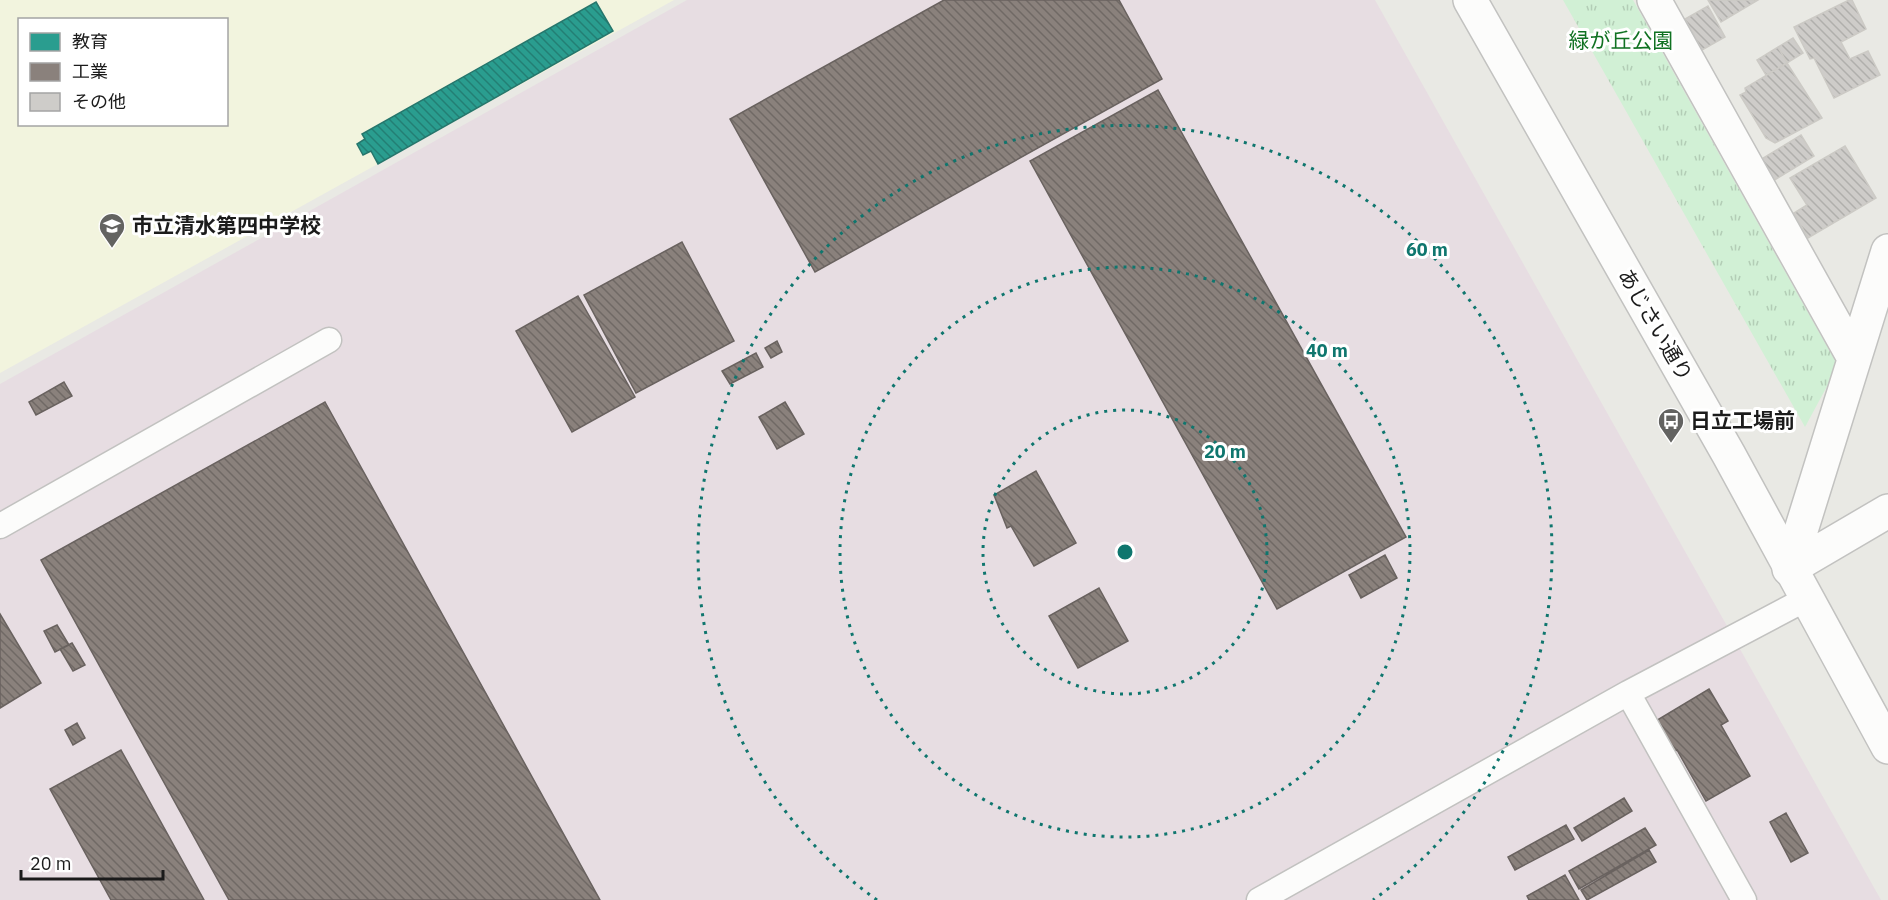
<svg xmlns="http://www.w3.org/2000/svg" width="1888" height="900" viewBox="0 0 1888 900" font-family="'IBM Plex Sans','Noto Sans JP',sans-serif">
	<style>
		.industrial { fill: #e7dde2 }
		.education { fill: #f2f4de; fill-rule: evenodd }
		.park { fill: url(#park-tufts) }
		.schools { fill: url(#schools-back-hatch); stroke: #26766c; stroke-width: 1.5 }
		.industry { fill: url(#industry-back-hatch); stroke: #69625f; stroke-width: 1.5 }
		.building { fill: url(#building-back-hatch); stroke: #cccac5; stroke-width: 1.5 }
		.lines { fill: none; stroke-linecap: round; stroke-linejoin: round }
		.service-casing { stroke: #c2c2c0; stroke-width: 27 }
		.minor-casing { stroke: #c2c2c0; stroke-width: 36 }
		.tertiary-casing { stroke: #c2c2c0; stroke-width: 36 }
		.service { stroke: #fcfcfb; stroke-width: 24 }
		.minor { stroke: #fcfcfb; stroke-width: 33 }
		.tertiary { stroke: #fcfcfb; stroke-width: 33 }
		.ring { fill: none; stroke: #0f766e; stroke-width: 3; stroke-dasharray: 3 6 }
		.labels { text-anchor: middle; stroke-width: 6; stroke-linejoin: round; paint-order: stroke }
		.park-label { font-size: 21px; fill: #107222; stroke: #fff }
		.poi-label { font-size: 21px; font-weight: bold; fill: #1b1b1b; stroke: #fff; text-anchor: start }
		.street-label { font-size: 21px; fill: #1b1b1b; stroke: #fff }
		.centre { fill: #0f766e; stroke: #fff; stroke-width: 3 }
		.ring-label { font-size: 18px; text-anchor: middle; font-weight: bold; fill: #0f766e; stroke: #fff; stroke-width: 6; stroke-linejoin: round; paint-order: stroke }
	</style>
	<defs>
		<pattern id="park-tufts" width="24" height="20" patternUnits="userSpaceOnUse" patternTransform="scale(1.5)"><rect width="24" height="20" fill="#d1f0d5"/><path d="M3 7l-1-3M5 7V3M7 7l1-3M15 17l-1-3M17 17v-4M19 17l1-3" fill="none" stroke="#b3cdb6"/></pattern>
		<pattern id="schools-back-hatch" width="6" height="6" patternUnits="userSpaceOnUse" patternTransform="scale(1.5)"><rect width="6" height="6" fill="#2a9d8f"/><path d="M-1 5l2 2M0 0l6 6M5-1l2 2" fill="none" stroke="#237f74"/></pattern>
		<pattern id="industry-back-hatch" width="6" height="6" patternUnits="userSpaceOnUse" patternTransform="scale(1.5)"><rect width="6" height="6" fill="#8a817c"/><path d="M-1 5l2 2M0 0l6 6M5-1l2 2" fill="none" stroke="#706965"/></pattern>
		<pattern id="building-back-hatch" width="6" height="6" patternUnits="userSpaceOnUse" patternTransform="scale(1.5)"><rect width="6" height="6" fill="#ceccc9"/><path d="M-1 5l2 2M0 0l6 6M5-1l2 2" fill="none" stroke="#b0afac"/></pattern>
	</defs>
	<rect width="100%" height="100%" fill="#e9e9e4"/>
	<path class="industrial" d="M687,0H1375L1881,900H0V384Z"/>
	<path class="education" d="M0,0H674L0,373ZM20,20H226V124H20Z"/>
	<path class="park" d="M1563,0H1633L1838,366L1805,427Z"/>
	<path class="schools" d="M596,2L613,31L378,164L371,151L363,155L357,144L365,139L362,134Z"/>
	<path class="industry" d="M944,0H1119L1162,79L815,272L730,119Z
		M1158,90L1406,537L1277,609L1030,161Z
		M682,242L734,341L636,393L584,295Z
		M578,296L635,397L572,432L516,331Z
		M777,341L782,352L771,358L765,348Z
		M756,353L763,367L730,384L722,371Z
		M64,382L72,396L36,415L29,402Z
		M325,402L600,900H229L41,560Z
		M785,402L804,434L777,449L759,417Z
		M1036,471L1076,543L1034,566L1011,526L1007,528L994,495Z
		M1385,555L1397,578L1361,598L1349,575Z
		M1099,588L1128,641L1078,668L1049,616Z
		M0,614L41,683L0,708Z
		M57,625L69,645L55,652L44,631Z
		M72,643L85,665L73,671L60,649Z
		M1709,689L1728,721L1721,725L1750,776L1706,801L1677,750L1672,753L1654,722Z
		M77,723L85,738L73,745L65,730Z
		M121,750L204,900H111L50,789Z
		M1624,798L1632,811L1582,841L1574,828Z
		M1786,813L1808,853L1791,862L1770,822Z
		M1566,825L1574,839L1515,870L1508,857Z
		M1645,828L1656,845L1579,889L1569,871Z
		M1649,850L1656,862L1587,900L1581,890Z
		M1565,875L1579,900H1529L1527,896Z"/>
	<path class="building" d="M1708,0H1758L1721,22Z
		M1849,0H1852L1866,29L1841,42L1850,59L1868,51L1880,75L1834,98L1814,58L1810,59L1794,27Z
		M1708,6L1725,37L1702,50L1685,19Z
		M1793,38L1803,53L1787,63L1778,47Z
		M1778,47L1787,63L1766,75L1757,60Z
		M1787,63L1822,118L1775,143L1766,138L1740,95L1746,92L1745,88Z
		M1801,135L1814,156L1773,181L1760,160Z
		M1845,146L1876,198L1808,238L1794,213L1807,205L1790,178Z"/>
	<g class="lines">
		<g class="service-casing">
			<path id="service" d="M0,526L329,340
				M1628,693L1744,900
				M1259,900L1628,693L1806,599"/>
		</g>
		<g class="minor-casing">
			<path id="minor" d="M1654,0L1854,358
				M1789,569L1888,251
				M1789,569L1888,511"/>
		</g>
		<g class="tertiary-casing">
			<path id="tertiary" d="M1470,0L1729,455L1888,747"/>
		</g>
		<use href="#service" class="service"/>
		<use href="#minor" class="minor"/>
		<use href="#tertiary" class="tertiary"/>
	</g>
	<g class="ring">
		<circle cx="1125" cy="552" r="142"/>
		<circle cx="1125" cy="552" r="285"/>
		<path d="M877 900A427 427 0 1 1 1373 900"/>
	</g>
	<defs>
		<g id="school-pin" transform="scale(1.35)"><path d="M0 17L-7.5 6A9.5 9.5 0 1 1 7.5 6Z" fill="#636361" stroke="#fff"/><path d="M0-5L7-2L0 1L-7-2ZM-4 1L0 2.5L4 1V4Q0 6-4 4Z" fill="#fff"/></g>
		<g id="bus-pin" transform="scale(1.35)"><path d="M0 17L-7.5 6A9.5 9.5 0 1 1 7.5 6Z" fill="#636361" stroke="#fff"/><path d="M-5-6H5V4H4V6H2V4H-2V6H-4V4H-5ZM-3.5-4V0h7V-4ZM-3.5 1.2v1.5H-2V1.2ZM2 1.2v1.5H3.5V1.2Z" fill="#fff"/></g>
	</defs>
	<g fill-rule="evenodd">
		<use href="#school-pin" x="112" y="226"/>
		<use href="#bus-pin" x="1671" y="421"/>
	</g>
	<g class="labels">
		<g class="park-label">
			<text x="1621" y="48">緑が丘公園</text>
		</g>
		<g class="poi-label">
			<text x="132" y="233">市立清水第四中学校</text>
			<text x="1690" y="428">日立工場前</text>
		</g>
		<g class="street-label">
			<text transform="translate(1655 325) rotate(60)" y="7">あじさい通り</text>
		</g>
	</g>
	<circle cx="1125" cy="552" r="9" class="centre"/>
	<g class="ring-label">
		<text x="1427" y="256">60 m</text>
		<text x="1327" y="357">40 m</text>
		<text x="1225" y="458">20 m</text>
	</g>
	<rect x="18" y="18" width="210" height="108" fill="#ffffff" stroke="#a4a4a4" stroke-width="1.5"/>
	<rect x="30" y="33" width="30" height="18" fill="#2a9d8f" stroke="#a4a4a4" stroke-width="1.5"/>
	<text x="72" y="48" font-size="18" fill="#1b1b1b">教育</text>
	<rect x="30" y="63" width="30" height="18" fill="#8a817c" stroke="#a4a4a4" stroke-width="1.5"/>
	<text x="72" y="78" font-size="18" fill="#1b1b1b">工業</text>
	<rect x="30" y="93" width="30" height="18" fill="#ceccc9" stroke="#a4a4a4" stroke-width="1.5"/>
	<text x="72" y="108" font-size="18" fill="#1b1b1b">その他</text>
	<path d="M21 870v9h142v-9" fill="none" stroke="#1b1b1b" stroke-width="3"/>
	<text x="30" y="870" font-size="18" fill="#1b1b1b" stroke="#ffffff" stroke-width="4.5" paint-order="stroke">20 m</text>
</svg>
